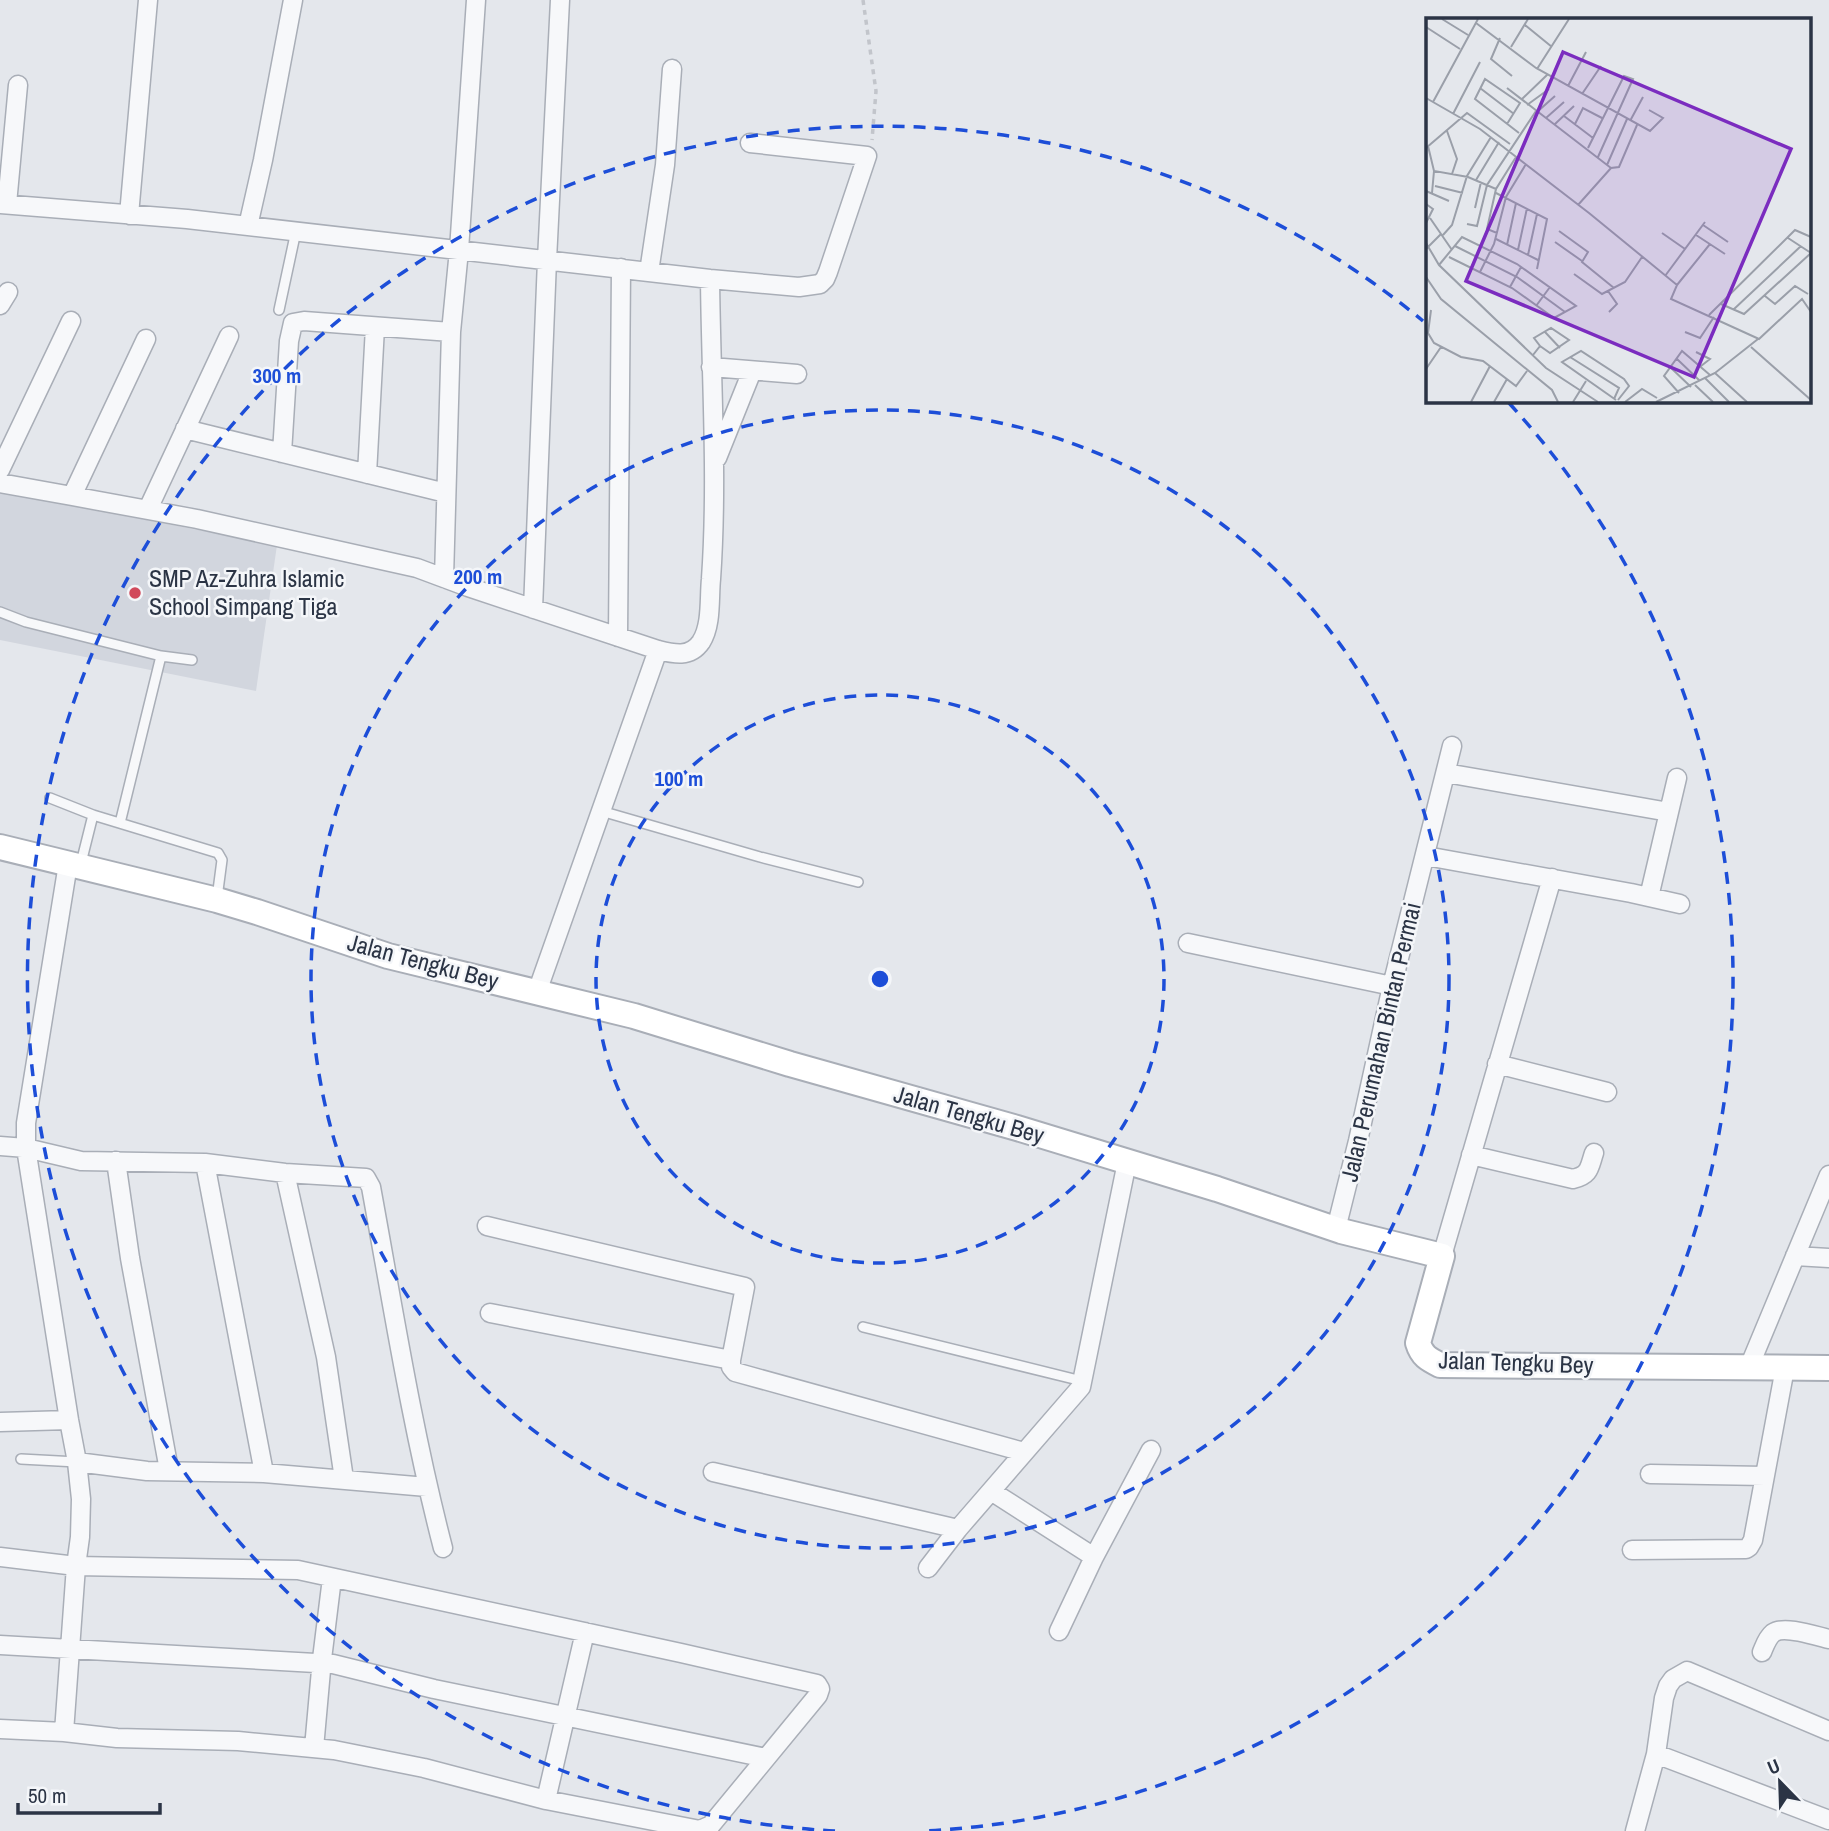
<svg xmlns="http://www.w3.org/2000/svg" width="1829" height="1831" viewBox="0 0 1829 1831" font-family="'Archivo Narrow',sans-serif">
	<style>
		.built { fill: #d2d6de }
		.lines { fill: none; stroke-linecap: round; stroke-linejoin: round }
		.lane-casing { stroke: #a9aeb7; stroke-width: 12 }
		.street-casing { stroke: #a9aeb7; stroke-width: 21 }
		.secondary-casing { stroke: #a9aeb7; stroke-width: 28 }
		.path { stroke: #c2c5cb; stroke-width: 3.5; stroke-dasharray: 5 5; stroke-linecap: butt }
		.lane { stroke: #f7f8fa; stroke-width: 9 }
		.street { stroke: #f7f8fa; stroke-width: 18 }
		.secondary { stroke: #fff; stroke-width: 24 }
		.ring { fill: none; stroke: #1d4ed8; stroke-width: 3.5; stroke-dasharray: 12 9 }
		.poi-dot { fill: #d1495b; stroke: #f4f6f9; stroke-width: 2.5 }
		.labels { text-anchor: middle; stroke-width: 5; stroke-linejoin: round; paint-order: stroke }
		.poi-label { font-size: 24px; fill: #2b3445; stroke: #f4f6f9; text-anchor: start }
		.street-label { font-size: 24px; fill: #2b3445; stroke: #f4f6f9 }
		.inset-road { fill: none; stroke: #9a9fa9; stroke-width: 2 }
		.view { fill: #7b2cbf; fill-opacity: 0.15; stroke: #7b2cbf; stroke-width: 3.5 }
		.inset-edge { fill: none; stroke: #2b3445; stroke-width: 3.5 }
		.centre { fill: #1d4ed8; stroke: #f4f6f9; stroke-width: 3.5 }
		.ring-label { font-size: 21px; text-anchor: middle; font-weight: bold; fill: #1d4ed8; stroke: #f4f6f9; stroke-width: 5; stroke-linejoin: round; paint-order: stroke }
	</style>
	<rect width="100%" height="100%" fill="#e4e7ec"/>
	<path class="built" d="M0,492L277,545L256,691L0,640Z"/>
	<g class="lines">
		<g class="lane-casing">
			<path id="lane" d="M279,310L296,231
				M0,612L26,622L161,656L192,660
				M50,798L93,815
				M601,811L760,857L858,882
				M120,823L161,656
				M80,867L93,815L218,853L222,860L217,898
				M863,1327L1082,1381
				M21,1459L77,1462"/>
		</g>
		<g class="street-casing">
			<path id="street" d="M0,204L187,219L710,279L799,287L820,284L825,279L828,272L867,156L750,143
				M7,204L18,85
				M129,215L148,0
				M248,226L263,160L293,0
				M649,272L665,165L672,69
				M0,305L8,292
				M711,367L797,374
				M185,429L446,493
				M282,453L289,341L293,323L304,321L451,332
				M717,458L752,371
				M0,470L71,321
				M367,474L375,327
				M0,483L72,496L146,339
				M72,496L197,519L417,568L468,587L658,650C674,654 690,658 701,642C712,625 709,598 711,579C718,479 711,379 710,279
				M148,509L229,336
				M444,578L451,332L459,250L476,0
				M533,609L547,260L560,0
				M618,637L621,268
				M1446,773L1669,812
				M1426,856L1631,893L1680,904
				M1649,897L1677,778
				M1188,943L1392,986
				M537,992L658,650
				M1497,1064L1607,1092
				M0,1146L26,1148L81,1161L205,1163L285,1173L366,1178L371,1187C393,1307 412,1429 443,1548
				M1471,1155L1573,1179C1590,1175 1589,1168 1594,1153
				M116,1161L130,1258L169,1470
				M205,1163L264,1473
				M285,1173L326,1357L344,1479
				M487,1226L745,1287L731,1360V1367L735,1372L1024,1452
				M1336,1229L1358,1141L1392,986L1452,746
				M1442,1256L1552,878
				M1795,1256L1829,1258
				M490,1313L731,1360
				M1749,1367L1829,1175
				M0,1422L69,1420
				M77,1462L147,1471L264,1473L427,1487
				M713,1472L958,1529L1081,1387L1127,1162
				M1650,1474L1765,1476
				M991,1491L1094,1557L1059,1631
				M1632,1550L1746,1549L1749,1547L1753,1540L1785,1368
				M0,1557L76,1566L298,1570L681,1653L817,1684L820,1689L818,1695L711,1825L700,1830L546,1800L424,1768L334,1750L238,1741L117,1738L64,1732L0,1729
				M1094,1557L1151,1450
				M928,1568L958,1529
				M0,1645L333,1664L434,1689L766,1758
				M1762,1652C1765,1645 1767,1638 1773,1633C1784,1625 1816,1636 1829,1639
				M64,1732L76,1566L80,1537L81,1499L77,1462L69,1420L26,1148V1123L68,864
				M314,1748L322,1659L332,1578
				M1656,1754L1829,1820
				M546,1800L585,1632
				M1635,1831L1656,1754L1664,1698L1668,1686L1673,1679L1687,1671L1829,1731"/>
		</g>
		<g class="secondary-casing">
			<path id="secondary" d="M0,847L217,900L257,912L388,956L634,1016L790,1064L1017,1128L1217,1189L1341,1231L1442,1256L1418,1343C1422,1356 1428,1359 1440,1365L1829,1368"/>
		</g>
		<path class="path" d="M863,0L876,91L872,140"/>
		<use href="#lane" class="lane"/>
		<use href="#street" class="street"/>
		<use href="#secondary" class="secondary"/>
	</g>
	<g class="ring">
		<circle cx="880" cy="979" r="284"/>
		<circle cx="880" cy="979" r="569"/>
		<path d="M835 1831A853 853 0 1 1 1423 321M1509 403A853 853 0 0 1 925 1831"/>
	</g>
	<circle class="poi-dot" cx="135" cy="593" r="7"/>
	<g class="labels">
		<g class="poi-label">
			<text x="149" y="587">SMP Az-Zuhra Islamic<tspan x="149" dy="28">School Simpang Tiga</tspan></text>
		</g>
		<g class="street-label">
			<text transform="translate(423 962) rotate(15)" y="8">Jalan Tengku Bey</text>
			<text transform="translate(1381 1042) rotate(-77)" y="8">Jalan Perumahan Bintan Permai</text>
			<text transform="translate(969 1115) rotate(16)" y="8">Jalan Tengku Bey</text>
			<text transform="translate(1516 1363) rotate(2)" y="8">Jalan Tengku Bey</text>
		</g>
	</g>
	<g transform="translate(1426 18)">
		<rect width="385" height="385" fill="#e4e7ec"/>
		<path class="inset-road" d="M16,1L42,17M50,5L110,50L224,113L237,100L223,92M99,7L126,29M0,9L34,31M74,20L65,41L86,58M85,29L102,1M111,51L143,1M142,68L160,34M54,70L88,96M81,70L120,100L138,84M156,76L175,48M0,80L54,111L163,195L251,267L245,281L333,321L376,281L385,294M95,82L121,57M7,84L52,1M101,87L123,71M111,94L129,78M27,96L54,44M138,98L167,120M120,100L185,150M204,103L217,79M81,106L94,85L59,61L49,81L93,115M129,106L148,88M149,106L157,90L176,100M21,113L31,141L26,156M2,128L8,153L42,159L70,171M0,130L41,95L84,126M162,130L198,58L207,61L172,139M181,147L201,101M50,162L73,124M9,168L37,175M0,173L23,183M6,175L8,153M70,175L121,201L111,251M0,186L7,191L0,205M152,187L185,150L193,149L211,107M49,190L55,164M4,200L26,232M41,206L51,208L61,167L110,93M277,207L302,224M133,213L162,234L156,244L188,270M71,215L61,211L70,171L90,139M236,215L259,231M17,217L26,207L41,158L65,119M270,217L299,236M362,220L385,235M70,221L112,242M129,224L156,243M0,225L13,247L120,350L172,384M81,227L90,185M29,228L91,259L139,294M0,231L15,216M92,232L101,190M102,237L111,196M13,247L36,219L91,246L150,288L128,300L86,270L23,239M54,254L68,226L80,179L100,146M148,256L176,276L199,264L216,239M239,258L279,204M0,259L15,281L126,372L132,384M251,267L284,226M84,269L95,249M182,273L191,286L183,294M339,278L349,286L369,268L382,276M295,286L318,296L385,235M110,288L124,269M5,292L2,315L8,325L35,339L57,343L90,368L101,353M307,292L375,228M283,297L369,212L385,219M119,314L134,330M259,314L274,320L288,299M325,329L385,382M270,334L284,341L275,348M107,337L114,328L108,320L125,310L143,322L124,335L114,328M144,339L193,370L188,381M251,341L274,363M244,349L265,369M0,351L15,329M289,355L321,384M279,360L303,384M269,367L287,384M253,375L238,358L256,333L284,357M190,382L136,344L155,333L198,361L203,368L192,382M45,384L64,348M68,384L81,361M147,384L160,363M199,384L216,371L231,380M230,384L289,355L332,321"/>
		<path class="view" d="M137,34L365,131L268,359L40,263Z"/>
		<rect width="385" height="385" class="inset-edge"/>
	</g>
	<circle cx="880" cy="979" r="10" class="centre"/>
	<g class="ring-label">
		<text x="277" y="383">300 m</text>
		<text x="478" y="584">200 m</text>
		<text x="679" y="786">100 m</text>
	</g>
	<g transform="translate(1780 1782) rotate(337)" stroke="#f4f6f9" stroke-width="5" paint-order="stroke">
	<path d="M0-5L12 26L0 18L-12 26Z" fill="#2b3445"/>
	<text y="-10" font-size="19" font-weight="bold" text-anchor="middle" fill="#2b3445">U</text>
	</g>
	<path d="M18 1803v10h142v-10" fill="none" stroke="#2b3445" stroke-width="3.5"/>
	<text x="28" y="1803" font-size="21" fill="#2b3445" stroke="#f4f6f9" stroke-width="5" paint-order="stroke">50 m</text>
</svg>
